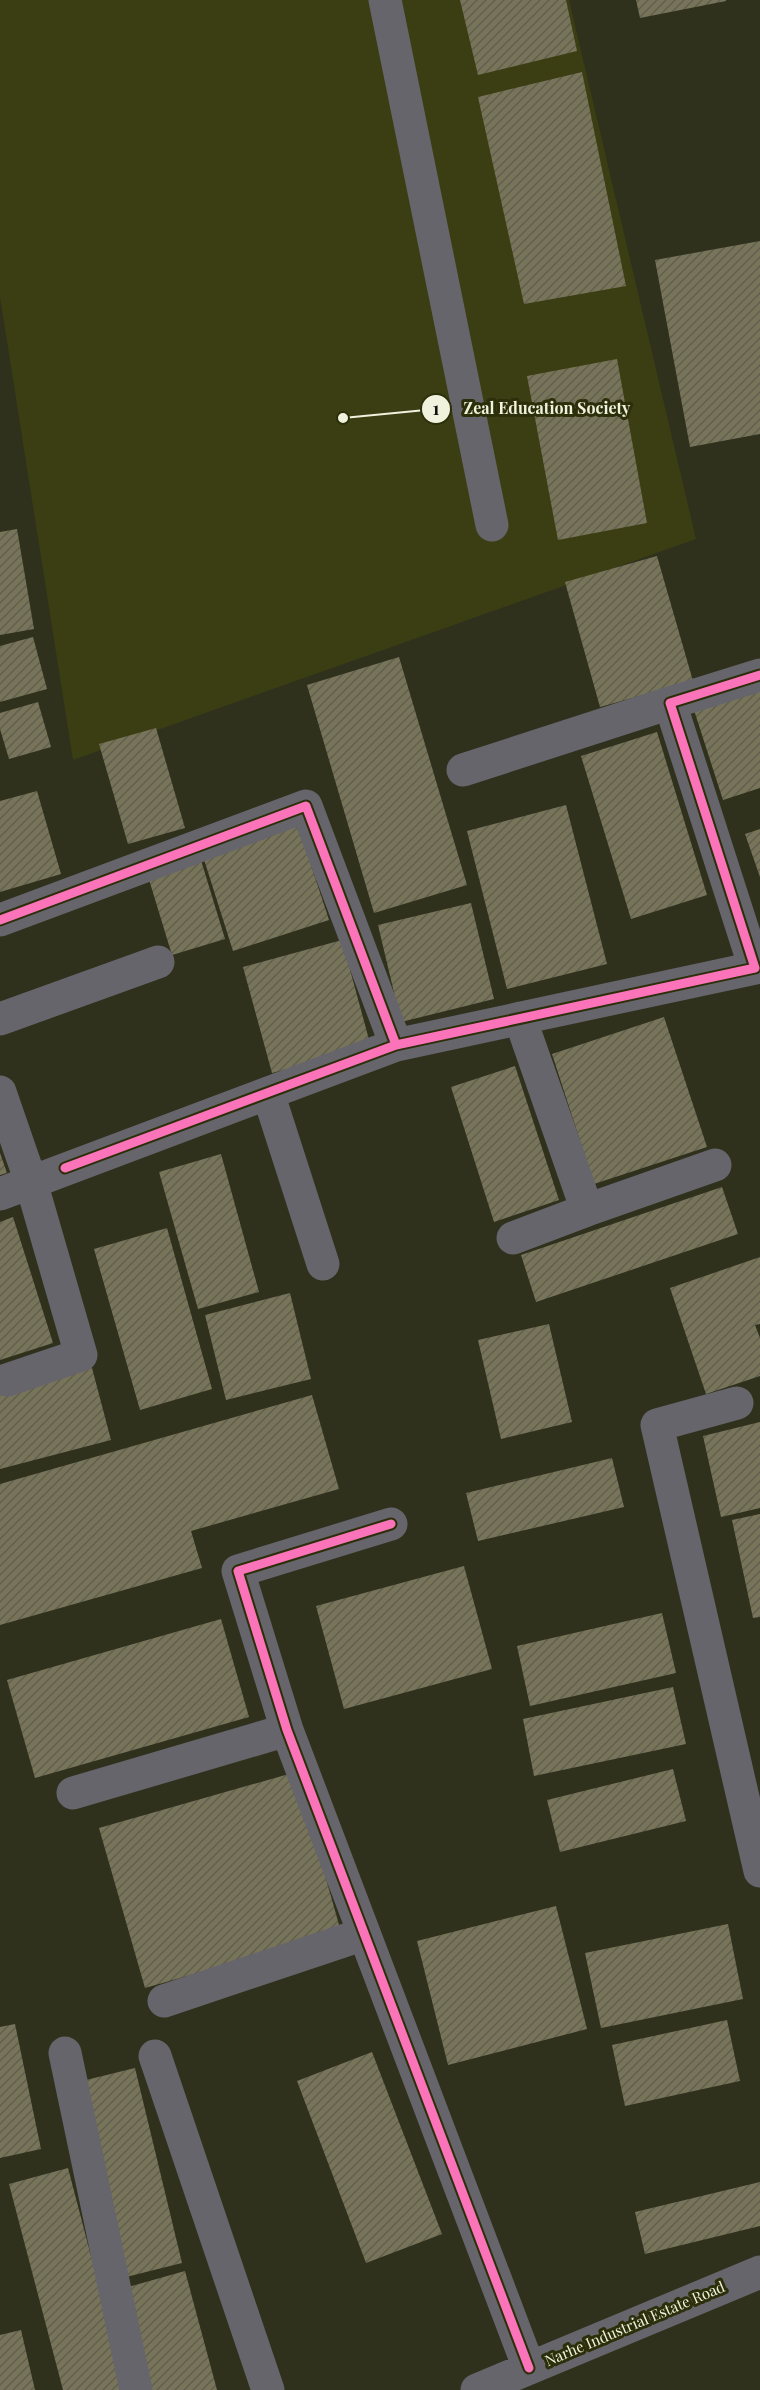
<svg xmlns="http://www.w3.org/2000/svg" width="760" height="2390" viewBox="0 0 760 2390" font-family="'Playfair Display',serif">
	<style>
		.built { fill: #3b3e13 }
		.building { fill: url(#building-hatch) }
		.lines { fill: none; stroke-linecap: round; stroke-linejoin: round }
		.minor { stroke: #67656c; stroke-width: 33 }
		.cycleway-casing { stroke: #2c2f0a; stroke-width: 13 }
		.cycleway { stroke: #fb73b8; stroke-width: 9 }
		.labels { text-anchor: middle; stroke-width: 6; stroke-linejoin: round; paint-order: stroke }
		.street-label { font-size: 15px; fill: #f0f2dd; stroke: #2c2f0a }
		.leader { fill: none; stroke: #f0f2dd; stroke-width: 2 }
		.callout-dot { fill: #f0f2dd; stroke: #2c2f0a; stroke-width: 2 }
		.mark-label { font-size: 18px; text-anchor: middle; font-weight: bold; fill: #111 }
		.callout-label { font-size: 16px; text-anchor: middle; font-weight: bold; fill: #f0f2dd; stroke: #2c2f0a; stroke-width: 6; stroke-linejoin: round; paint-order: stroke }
	</style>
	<defs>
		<pattern id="building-hatch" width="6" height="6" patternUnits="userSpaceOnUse" patternTransform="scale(1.5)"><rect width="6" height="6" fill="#78745a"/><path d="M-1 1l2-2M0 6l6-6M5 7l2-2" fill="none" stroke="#605e4e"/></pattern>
	</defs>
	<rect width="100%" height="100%" fill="#2f311d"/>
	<path class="built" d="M0,0H569L696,539L73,760L0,297Z"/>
	<path class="building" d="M460,0H566L577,51L478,75Z
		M636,0H726V1L640,18Z
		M582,72L626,286L524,304L478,97Z
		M760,241V434L690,447L655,260Z
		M617,359L647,523L558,540L527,376Z
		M17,529L34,629L0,635V532Z
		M657,556L693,681L600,707L565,582Z
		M33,637L47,689L0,702V646Z
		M399,657L467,885L374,913L307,685Z
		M760,686V788L723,800L693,707Z
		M38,702L51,747L9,759L0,729V713Z
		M156,728L185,828L128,844L99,744Z
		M657,732L707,895L631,919L581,756Z
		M37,791L61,874L0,892V801Z
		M566,805L607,964L507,989L467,831Z
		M296,819L329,920L233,951L201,850Z
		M760,829V877L745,834Z
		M200,857L225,939L172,955L147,873Z
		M471,903L494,999L401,1022L378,925Z
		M342,940L371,1047L272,1073L243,967Z
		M664,1017L707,1147L594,1184L552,1054Z
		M515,1066L559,1200L494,1222L451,1087Z
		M0,1153L7,1173L0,1175Z
		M221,1154L259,1292L198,1309L159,1172Z
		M722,1187L738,1234L536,1302L521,1255Z
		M13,1217L53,1343L0,1360V1222Z
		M167,1228L212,1389L140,1410L94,1249Z
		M760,1257V1324L755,1325L760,1338V1376L706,1394L670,1288Z
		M290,1293L311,1379L226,1400L205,1315Z
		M549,1324L572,1422L501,1439L478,1340Z
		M92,1368L111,1440L0,1469V1392Z
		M312,1395L339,1489L191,1531L202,1568L0,1625V1484Z
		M760,1422V1508L721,1517L703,1436Z
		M612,1458L624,1507L478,1541L466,1493Z
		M760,1514V1617L753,1618L732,1520Z
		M464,1566L492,1669L344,1709L316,1606Z
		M662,1613L676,1673L530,1706L517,1646Z
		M221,1619L249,1717L35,1778L7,1680Z
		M673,1687L686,1744L534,1776L523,1719Z
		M673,1769L686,1821L560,1852L547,1800Z
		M296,1772L341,1932L145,1988L99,1828Z
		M556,1906L587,2029L448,2065L417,1941Z
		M728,1924L743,1999L601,2028L585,1953Z
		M727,2020L740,2081L625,2106L612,2045Z
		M15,2024L41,2149L0,2158V2027Z
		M372,2052L442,2234L366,2263L297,2081Z
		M135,2068L182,2263L126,2277L78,2082Z
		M68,2168L126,2390H63L9,2184Z
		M760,2182V2226L645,2254L635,2212Z
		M185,2271L217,2390H147L121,2289Z
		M21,2330L35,2390H0V2335Z"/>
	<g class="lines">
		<path class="minor" d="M385,0L492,525
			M463,770L670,703
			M0,920L306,806L396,1045
			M0,1019L158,962
			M0,1092L31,1182L81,1355L7,1380
			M268,1093L323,1264
			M0,1194L396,1045L755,968L670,703L760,675
			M587,1210L715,1165
			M513,1238L587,1210L520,1018
			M737,1403L657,1425L760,1871
			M391,1524L238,1571L287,1730L529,2368
			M73,1793L287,1730
			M164,2001L364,1934
			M65,2053L136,2390
			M155,2056L268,2390
			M477,2390L760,2272"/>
		<g class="cycleway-casing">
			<path id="cycleway" d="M0,920L306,806L396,1045
				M65,1168L396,1045L755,968L670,703L760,675
				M391,1524L238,1571L287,1730L529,2368"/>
		</g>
		<use href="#cycleway" class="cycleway"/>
	</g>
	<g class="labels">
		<g class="street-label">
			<text transform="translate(635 2324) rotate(-23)" y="5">Narhe Industrial Estate Road</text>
		</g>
	</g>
	<path class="leader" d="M343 418L436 409"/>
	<g class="callout-dot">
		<circle cx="343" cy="418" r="6"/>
		<circle cx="436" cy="409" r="15"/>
	</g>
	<g class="mark-label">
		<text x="436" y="415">1</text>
	</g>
	<g class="callout-label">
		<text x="547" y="414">Zeal Education Society</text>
	</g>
</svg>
